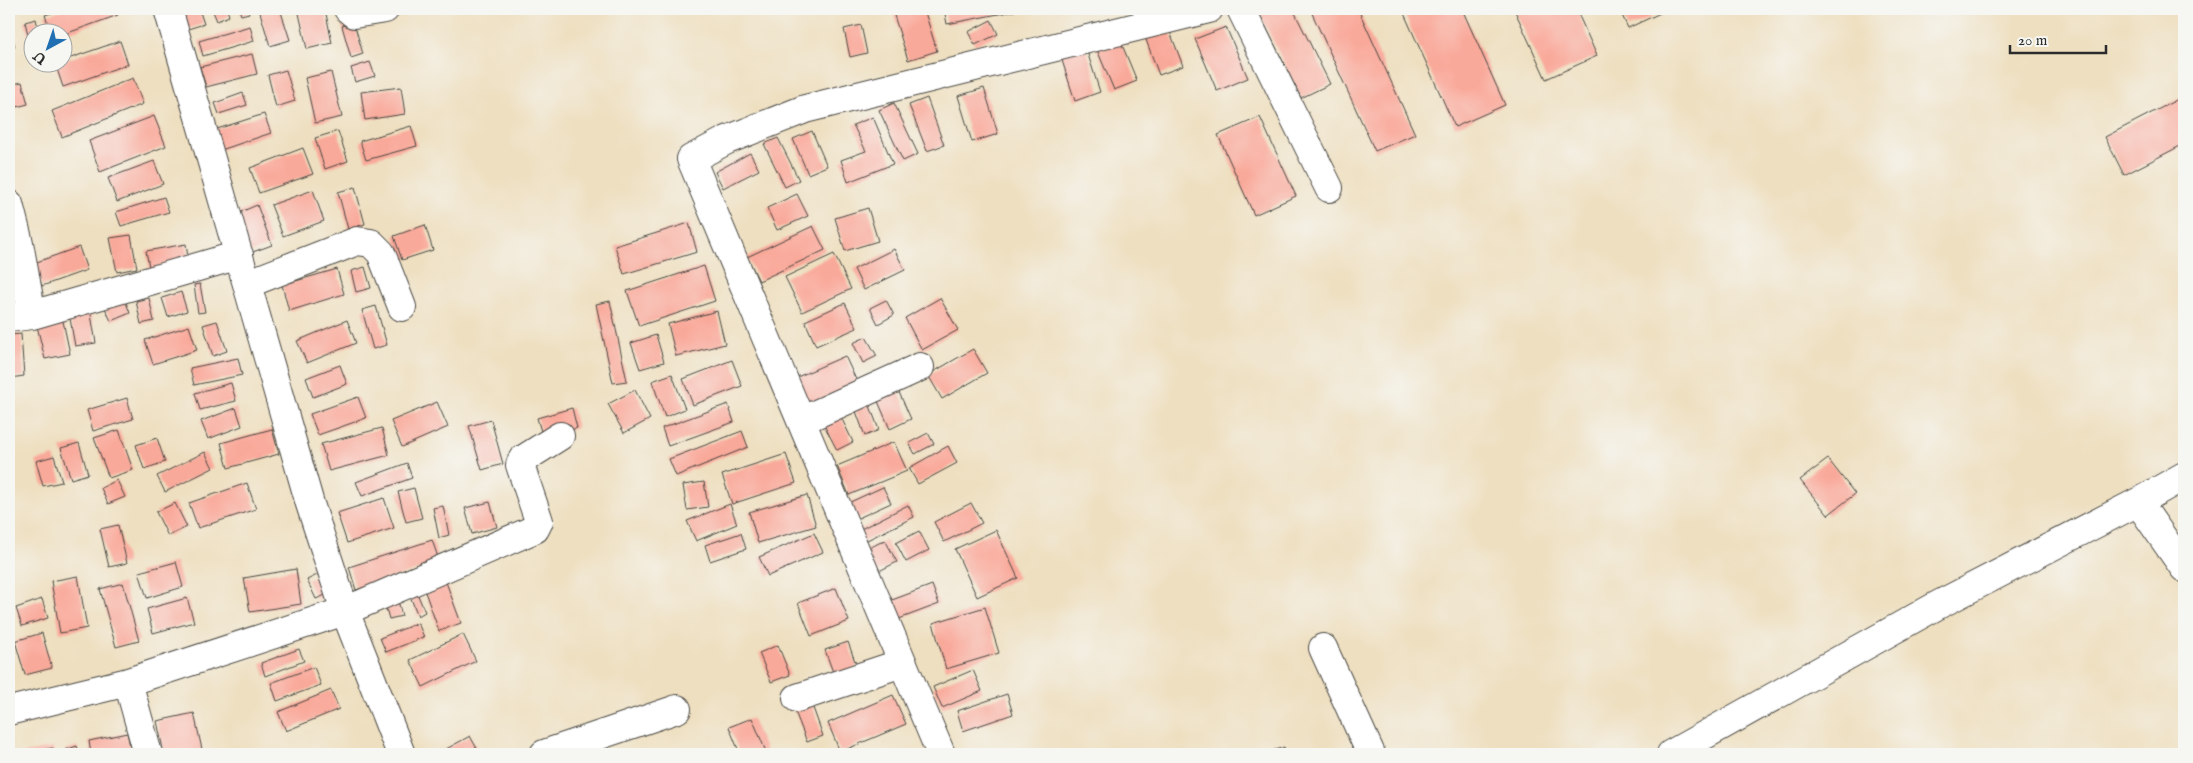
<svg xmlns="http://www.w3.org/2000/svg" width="2193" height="763" viewBox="0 0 2193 763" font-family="'IM FELL English',serif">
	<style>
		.building { fill: #f9a99a }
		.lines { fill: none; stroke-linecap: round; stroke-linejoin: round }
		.minor-casing { stroke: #484641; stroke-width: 30 }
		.minor { stroke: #fff; stroke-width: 28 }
	</style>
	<rect width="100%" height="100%" fill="#f6f6f2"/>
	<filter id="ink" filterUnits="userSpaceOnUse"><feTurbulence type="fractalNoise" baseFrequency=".02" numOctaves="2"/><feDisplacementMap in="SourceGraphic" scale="10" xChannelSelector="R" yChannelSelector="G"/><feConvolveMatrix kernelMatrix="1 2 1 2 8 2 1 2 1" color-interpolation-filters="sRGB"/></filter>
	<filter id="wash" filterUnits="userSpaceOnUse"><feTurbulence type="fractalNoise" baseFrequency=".0096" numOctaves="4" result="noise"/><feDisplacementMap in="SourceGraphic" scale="20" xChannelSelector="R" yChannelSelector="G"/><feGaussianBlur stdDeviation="1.12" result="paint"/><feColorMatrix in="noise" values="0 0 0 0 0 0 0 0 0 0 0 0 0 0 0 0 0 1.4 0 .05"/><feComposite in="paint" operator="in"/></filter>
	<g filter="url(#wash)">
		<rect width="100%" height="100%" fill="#eedfc0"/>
		<g id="blocks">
			<path class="building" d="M64,9H116L118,15L62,35V32H51L45,15Z
				M185,9H199L204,24L188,29L182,10Z
				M212,9H227L229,16L217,21Z
				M239,9H248L249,13L241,15Z
				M259,9H280L290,40L270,46Z
				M298,9H325L332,43L307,49Z
				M841,9H856L843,14Z
				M892,9H924L937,51L908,60Z
				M944,9H1019V10L947,24Z
				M1274,9H1293L1330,84L1301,98L1260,15Z
				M1310,9H1358L1415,134L1375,151Z
				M1402,9H1462L1505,105L1455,127Z
				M1514,9H1576L1597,56L1546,79Z
				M1619,9H1669L1628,28Z
				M36,19L39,32H32L31,47L25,22Z
				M991,20L998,34L975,45L968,32Z
				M354,23L363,54L351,58L342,26Z
				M9,24L15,47L9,49Z
				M861,25L867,53L850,57L844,29Z
				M250,26L254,41L203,56L199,41Z
				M1226,27L1248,78L1217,91L1195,39Z
				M1169,29L1183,66L1159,75L1145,37Z
				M1118,35L1137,81L1114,90L1095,45Z
				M120,41L128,64L63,87L55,63L62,62V61Z
				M1085,45L1100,92L1075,101L1060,54Z
				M252,54L257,74L206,87L200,67Z
				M370,62L375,76L355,82L351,68Z
				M286,70L295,101L276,107L268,75Z
				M331,72L342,117L315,123L305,78Z
				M133,78L143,104L62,137L52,111Z
				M22,82L28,104L9,109V85Z
				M401,87L405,114L365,120L361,92Z
				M984,88L998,134L972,142L958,96Z
				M243,93L247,105L219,114L215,103Z
				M2184,96V144L2124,175L2105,137Z
				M927,98L944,145L927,151L909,105Z
				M894,103L918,154L903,161L879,110Z
				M264,114L271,133L221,150L214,130Z
				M154,116L166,146L100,172L89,141Z
				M873,117L893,164L848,182L841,160L866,151L853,125Z
				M1260,117L1296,196L1254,215L1218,135Z
				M411,126L417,146L366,160L360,141Z
				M338,131L348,161L325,169L315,138Z
				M812,131L827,166L808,174L793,139Z
				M778,138L799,180L785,187L764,144Z
				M303,148L313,174L259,193L250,168Z
				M750,153L759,170L723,188L715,172Z
				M154,161L163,184L117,202L108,178Z
				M355,187L365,224L348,229L338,192Z
				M313,190L324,221L283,236L271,205Z
				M797,194L808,216L777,230L767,208Z
				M164,197L169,212L121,226L116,212Z
				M257,205L272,245L250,253L236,214Z
				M868,208L878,241L845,251L835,218Z
				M689,223L697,252L624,274L615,246Z
				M425,225L433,250L402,260L394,236Z
				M813,226L825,250L759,281L747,257Z
				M131,235L137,268L117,272L110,238Z
				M186,244L189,264L150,272L146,251Z
				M79,247L87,270L42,286L34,263Z
				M894,249L905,270L864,290L854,269Z
				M834,254L851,289L802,312L785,277Z
				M704,266L715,301L639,326L627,291Z
				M365,267L371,288L356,292L351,271Z
				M337,269L344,294L289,311L282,285Z
				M200,284L205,312L198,313L194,285Z
				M181,292L187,311L168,317L162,298Z
				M149,298L154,321L141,324L136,301Z
				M940,298L958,330L922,350L905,318Z
				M125,300L130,313L111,321L105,308Z
				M886,300L894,315L878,324L870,308Z
				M610,301L627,381L613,383L596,304Z
				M845,303L857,328L816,346L805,321Z
				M376,306L387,345L373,349L362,310Z
				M90,309L96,343L75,346L69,313Z
				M717,311L725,344L676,356L668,324Z
				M347,320L356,343L307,363L297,341Z
				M63,321L70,354L45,359L37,326Z
				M217,321L227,351L213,356L203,325Z
				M189,326L197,350L153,364L145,340Z
				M21,334L24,376L10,378L9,335Z
				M656,335L664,362L640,369L631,343Z
				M866,337L877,356L863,363L853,343Z
				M973,349L987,373L942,399L928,375Z
				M845,356L858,384L807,406L795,378Z
				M238,358L242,375L194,385L190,368Z
				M732,360L742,386L693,405L683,379Z
				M340,365L347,384L313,397L306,378Z
				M672,374L685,409L665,417L652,381Z
				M231,383L236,401L200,410L195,393Z
				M635,390L650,419L624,433L608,404Z
				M898,390L911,419L890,429L877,399Z
				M358,397L366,418L318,435L310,414Z
				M127,398L133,419L93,431L87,410Z
				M867,398L879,430L865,436L853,403Z
				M437,402L448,427L402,447L391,421Z
				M728,404L734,422L668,446L662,428Z
				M236,408L242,426L208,439L201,421Z
				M572,408L577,428L543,438L537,418Z
				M838,411L853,442L837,450L821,419Z
				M491,420L503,464L482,470L469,426Z
				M382,428L389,455L329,471L321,444Z
				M272,429L279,454L228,468L221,443Z
				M119,430L133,470L109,478L94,438Z
				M742,431L748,447L676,476L669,459Z
				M928,433L934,444L915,454L909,443Z
				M157,438L165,462L144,469L136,445Z
				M894,442L907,471L849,495L837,466Z
				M79,443L88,474L71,479L61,448Z
				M948,446L957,463L918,484L909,468Z
				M205,452L213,468L165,492L157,476Z
				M786,454L796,483L732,504L722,475Z
				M54,456L62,482L43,486L36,461Z
				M1828,459L1855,494L1828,515L1800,480Z
				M407,463L412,478L362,496L356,482Z
				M117,480L125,497L108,504L101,488Z
				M704,482L708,507L687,510L683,485Z
				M247,483L256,509L198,528L189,503Z
				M883,487L891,503L856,519L848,503Z
				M414,488L422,518L406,522L398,492Z
				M807,495L816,526L758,543L749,512Z
				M384,498L394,528L347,543L337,513Z
				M490,502L497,527L472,534L465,508Z
				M175,503L187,527L168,536L156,512Z
				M971,503L982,523L944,542L934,522Z
				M730,504L737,524L696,541L687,521Z
				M908,505L914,517L861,543L855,532Z
				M443,506L449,535L439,538L433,508Z
				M118,525L127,563L109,567L100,529Z
				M996,530L1018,578L977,597L955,549Z
				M919,531L929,550L906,562L896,543Z
				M741,533L746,549L710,561L705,545Z
				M814,533L823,552L768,576L759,557Z
				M432,540L440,563L356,590L349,567Z
				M885,540L897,562L875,573L863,551Z
				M176,562L183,587L147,598L139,572Z
				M296,569L301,604L250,612L244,578Z
				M321,573L330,593L316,599L307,580Z
				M78,576L87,628L60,633L51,581Z
				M446,582L461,623L439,631L424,589Z
				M123,583L139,641L116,647L100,589Z
				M932,585L939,604L899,619L892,600Z
				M836,588L849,621L811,636L798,603Z
				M396,593L402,616L389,619L383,597Z
				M417,593L425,612L418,616L410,596Z
				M187,598L194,622L153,633L147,609Z
				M42,599L48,618L22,626L16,608Z
				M985,607L999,653L946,669L933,623Z
				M418,623L424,637L386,652L380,638Z
				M42,633L52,668L25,675L15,641Z
				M463,634L476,661L423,687L410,660Z
				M848,642L857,667L834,675L825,650Z
				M778,645L790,675L771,682L759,653Z
				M299,649L304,661L265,676L261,663Z
				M314,667L321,685L277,701L271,683Z
				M973,670L982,691L942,708L933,687Z
				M331,690L339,709L286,731L278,712Z
				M1007,694L1013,714L963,731L957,711Z
				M893,695L906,724L840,752L828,723Z
				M811,702L823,736L807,742L794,709Z
				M194,713L203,754H164L157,721Z
				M752,718L767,754H740L729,727Z
				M127,733L132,754H91L89,741Z
				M470,736L480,754H437Z
				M77,746L79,754H66L65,750Z
				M1284,747L1287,754H1262Z
				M53,748L55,754H24V753Z"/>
		</g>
	</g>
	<g filter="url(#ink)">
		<use href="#blocks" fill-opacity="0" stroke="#484641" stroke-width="1"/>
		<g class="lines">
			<g class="minor-casing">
				<path id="minor" d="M168,9L310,504L345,611L535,529L539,521L520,465L522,460L560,436
					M348,9L354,14L385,9
					M1241,9L1329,188
					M9,204L19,243L32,315
					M247,284L357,241L371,243L381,253L402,307
					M9,318L32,315L239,255
					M801,421L920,367
					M2138,502L2184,568
					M1323,648L1371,754
					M128,682L148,754
					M797,698L902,663
					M9,711L128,682L345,611L401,754
					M544,754L677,709
					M941,754L691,159L727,140L805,109L1209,9
					M1671,754L1938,605L2138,502L2184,476"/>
			</g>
			<use href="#minor" class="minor"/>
		</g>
	</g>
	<rect width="2193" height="763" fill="none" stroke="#f6f6f2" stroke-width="30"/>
	<g transform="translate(48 48) rotate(220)"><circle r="24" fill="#f6f6f2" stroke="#a5a5a2"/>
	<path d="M0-4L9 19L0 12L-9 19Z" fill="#1f6fb2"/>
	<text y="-8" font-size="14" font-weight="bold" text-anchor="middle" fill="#2b2b2b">U</text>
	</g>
	<path d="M2010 45v8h96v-8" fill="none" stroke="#2b2b2b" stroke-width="2.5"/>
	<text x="2018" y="45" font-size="15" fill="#2b2b2b" stroke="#f6f6f2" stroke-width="4" paint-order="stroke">20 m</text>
</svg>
